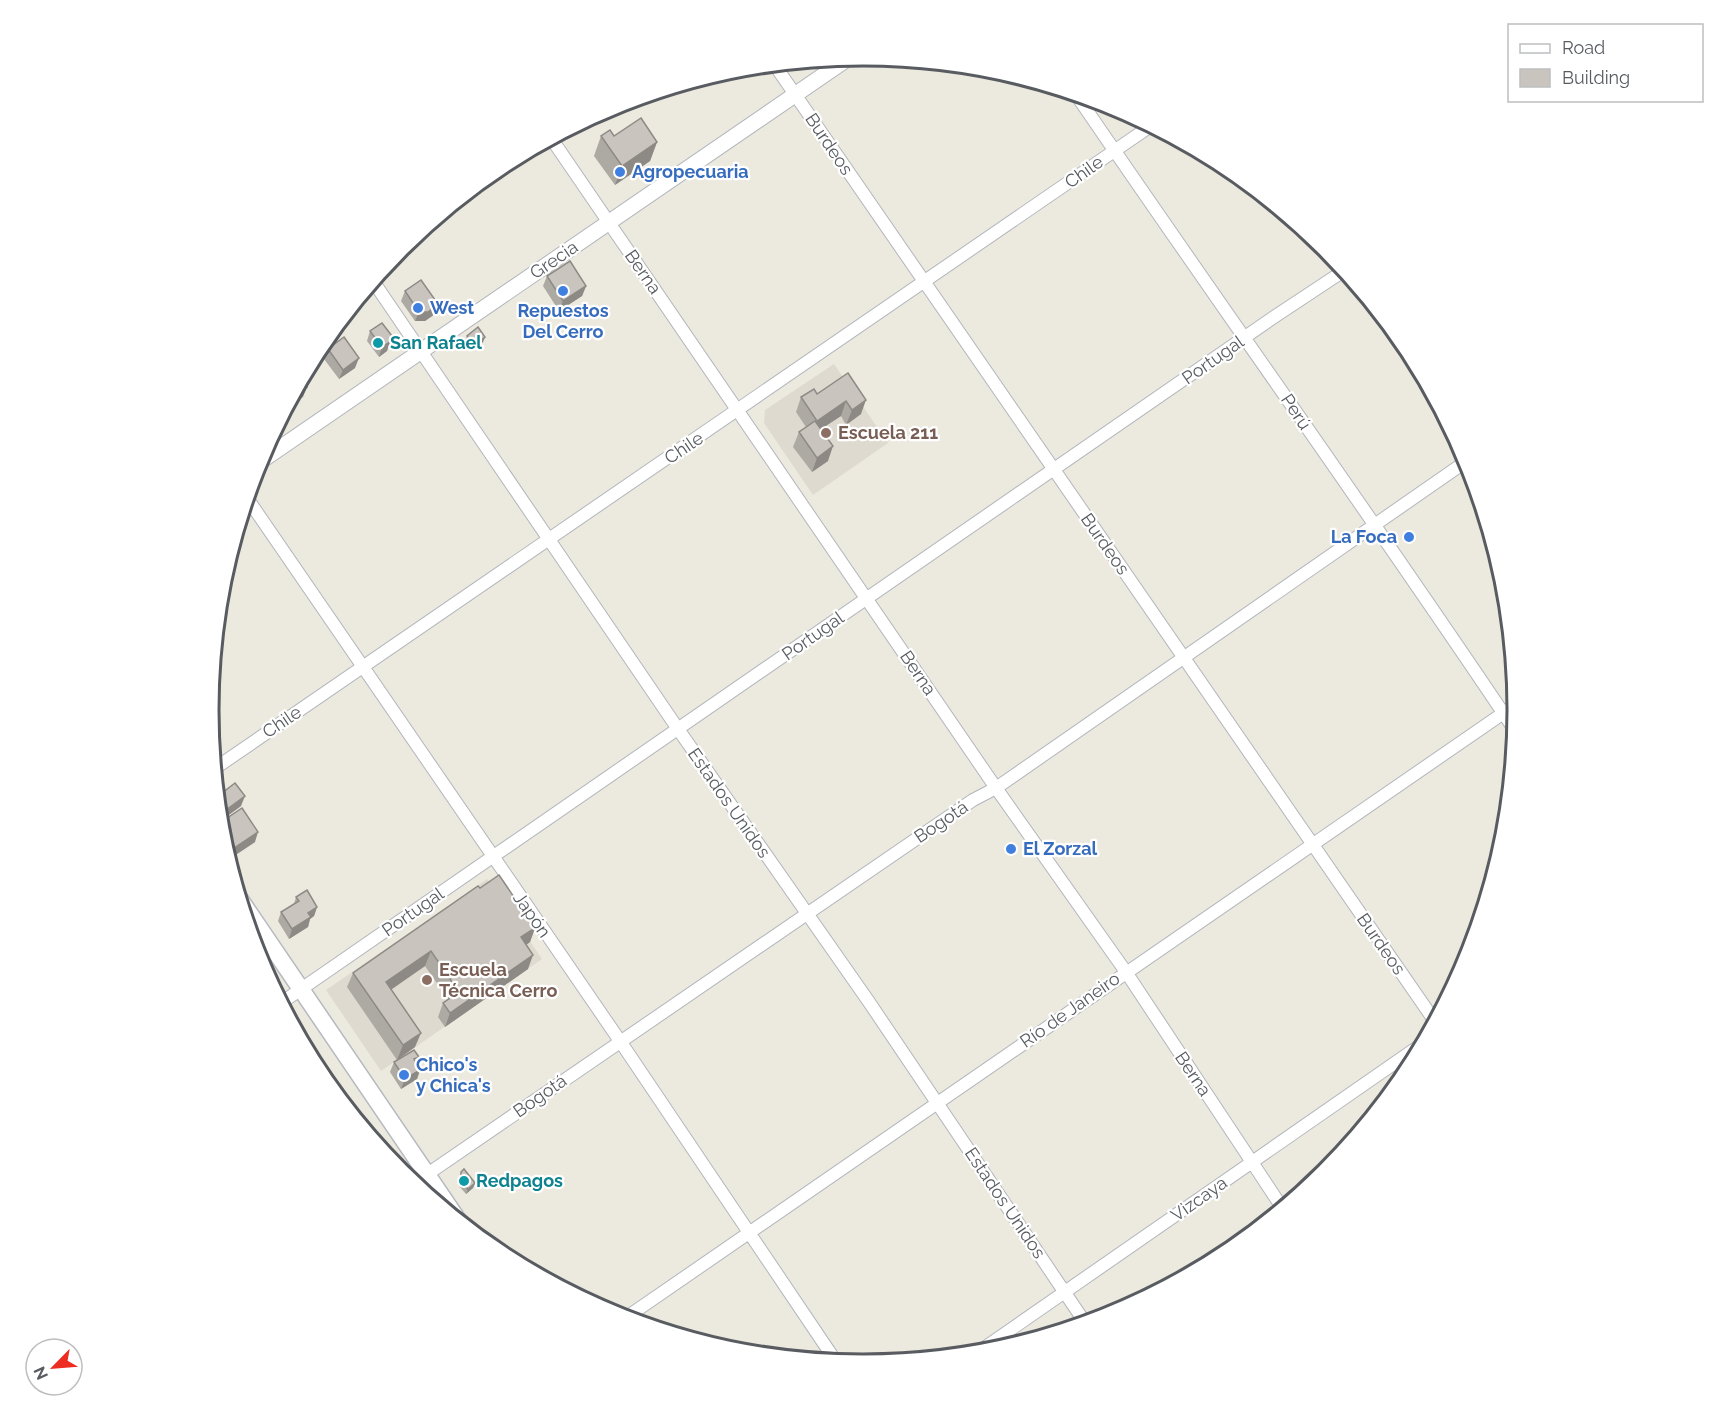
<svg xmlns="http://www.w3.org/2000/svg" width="1727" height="1421" viewBox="0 0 1727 1421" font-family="Raleway,sans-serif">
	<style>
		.education { fill: #dedacf }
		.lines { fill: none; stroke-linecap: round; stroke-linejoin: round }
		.minor-casing { stroke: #b2b6bb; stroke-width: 14 }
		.tertiary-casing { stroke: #b2b6bb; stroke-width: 17 }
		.secondary-casing { stroke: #b5b9bf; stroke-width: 19 }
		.minor { stroke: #fff; stroke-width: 12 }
		.tertiary { stroke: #fff; stroke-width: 15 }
		.secondary { stroke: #fff; stroke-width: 16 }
		.wall { fill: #ada9a3 }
		.shaded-wall { fill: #8d8a85 }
		.building { fill: #c9c5be; stroke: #8d8a85; stroke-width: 1.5 }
		.shop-dot { fill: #3f7fe0; stroke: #fff; stroke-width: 2 }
		.culture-dot { fill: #0f9aa8; stroke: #fff; stroke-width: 2 }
		.education-dot { fill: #8d6e63; stroke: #fff; stroke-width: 2 }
		.labels { text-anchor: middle; stroke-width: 4.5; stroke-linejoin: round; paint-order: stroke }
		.street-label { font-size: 18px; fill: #585c61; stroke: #fff }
		.shop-label { font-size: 18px; font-weight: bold; fill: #366cbe; stroke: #fff; text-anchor: start }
		.culture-label { font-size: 18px; font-weight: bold; fill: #0d838f; stroke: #fff; text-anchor: start }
		.education-label { font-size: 18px; font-weight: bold; fill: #785e54; stroke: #fff; text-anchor: start }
		.rim { fill: none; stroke: #585c61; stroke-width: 3 }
	</style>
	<rect width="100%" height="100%" fill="#ece9df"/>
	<path class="education" d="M834,364L888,443L813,495L764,423L765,410Z
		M487,879L542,959L381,1071L326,990Z"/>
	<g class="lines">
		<g class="minor-casing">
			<path id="minor" d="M774,64L1436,1023
				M1075,93C1221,307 1372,517 1516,732
				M551,138L996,788L1126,972L1283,1209
				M373,281L678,729L869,1002L1086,1324
				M247,498L620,1041L837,1363
				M214,769L1152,125
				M281,1003L1274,317L1345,270
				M413,1184L973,800L996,788L1468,460
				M624,1319L1518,703
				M974,1355L1425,1042"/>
		</g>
		<g class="tertiary-casing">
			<path id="tertiary" d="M258,463L850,57"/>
		</g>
		<g class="secondary-casing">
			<path id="secondary" d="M239,898L460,1223"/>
		</g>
		<use href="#minor" class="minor"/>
		<use href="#tertiary" class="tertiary"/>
		<use href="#secondary" class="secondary"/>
	</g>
	<path class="wall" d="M601,136H614L657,142L650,161L615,185L594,156Z
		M547,276L586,286L582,296L559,311L543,286Z
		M405,291L435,314L425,321H415L401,301Z
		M370,331L387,351L379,357L367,341Z
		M467,336L485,337L483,342L472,351L465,341Z
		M328,349L355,368L339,379L324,359Z
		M848,373L861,414L846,425L841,416L821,429L828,461L812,472L793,447L799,432L806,427L796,412L801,397L817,394Z
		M217,797L241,806L222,820L219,815Z
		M220,823L255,842L231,858L224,846L221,838Z
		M480,888L535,928L530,942L526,945L528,969L445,1027L438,1017L443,1003L448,999L425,966L391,990L415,1047L397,1060L347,987L353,973Z
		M296,897L317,907L314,916L310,919L308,927L289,939L278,921L281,912L294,904Z
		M394,1062L416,1063L420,1070L417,1079L401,1089L390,1072Z
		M461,1172L475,1183L473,1188L466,1194L459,1186L460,1177Z"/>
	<path class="shaded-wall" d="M657,142L650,161L615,185L622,166Z
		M586,286L582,296L559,311L563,301Z
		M438,304L435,314L425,321H415L419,312Z
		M485,337L483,342L472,351L474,346Z
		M391,341L387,351L379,357L382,347Z
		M359,358L355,368L339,379L343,370Z
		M307,387L303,397L286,409L292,397Z
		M866,400L861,414L846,425L852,410Z
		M846,401L841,416L812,435L817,421Z
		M833,446L828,461L812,472L817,458Z
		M245,796L241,806L222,820L226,810Z
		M258,832L255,842L231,858L234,848Z
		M317,907L314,916L310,919L308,927L289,939L292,929L308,913Z
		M535,928L530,942L516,952L521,937Z
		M431,951L425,966L380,997L386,982Z
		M533,955L528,969L445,1027L450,1013Z
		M421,1033L415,1047L397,1060L403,1045Z
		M420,1070L417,1079L401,1089L405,1079Z
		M475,1183L473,1188L466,1194L468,1189Z"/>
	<path class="building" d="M641,118L657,142L622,166L601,136L610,130L614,136Z
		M570,261L586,286L563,301L547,276Z
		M421,280L438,304L428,312H419L405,291Z
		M382,323L392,336L391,341L382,347L370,331Z
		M478,327L485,337L474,346L467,336Z
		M344,337L359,358L343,370L328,349Z
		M848,373L866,400L852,410L846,401L817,421L801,397L814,389L817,394Z
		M301,379L307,387L292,397Z
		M815,421L833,446L817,458L799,432Z
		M235,783L245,796L226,810L217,797Z
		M242,808L258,832L234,848L220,825V823Z
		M499,875L535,928L521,937L533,955L450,1013L443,1003L459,992L431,951L386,982L421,1033L403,1045L353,973L478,886L480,888Z
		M307,890L317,907L308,913L311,917L292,929L281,912L299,901L296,897Z
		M414,1050L419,1057L414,1059L420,1070L405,1079L394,1062Z
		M464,1169L475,1183L468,1189L461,1181V1172Z
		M540,1271L547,1280L535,1274Z"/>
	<g class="shop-dot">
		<circle cx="620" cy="172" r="6"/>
		<circle cx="563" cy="291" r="6"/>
		<circle cx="418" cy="308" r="6"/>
		<circle cx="1409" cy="537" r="6"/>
		<circle cx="1011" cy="849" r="6"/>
		<circle cx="404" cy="1075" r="6"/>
	</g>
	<g class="culture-dot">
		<circle cx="378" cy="343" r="6"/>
		<circle cx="464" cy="1181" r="6"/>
	</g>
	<g class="education-dot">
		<circle cx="826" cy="433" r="6"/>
		<circle cx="427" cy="980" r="6"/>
	</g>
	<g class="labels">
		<g class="street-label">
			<text transform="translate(829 144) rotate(56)" y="6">Burdeos</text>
			<text transform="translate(1084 172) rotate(-35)" y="6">Chile</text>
			<text transform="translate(554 260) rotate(-34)" y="6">Grecia</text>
			<text transform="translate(643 272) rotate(55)" y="6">Berna</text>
			<text transform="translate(1213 360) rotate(-35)" y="6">Portugal</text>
			<text transform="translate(1296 412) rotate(56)" y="6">Perú</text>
			<text transform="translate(684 448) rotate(-34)" y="6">Chile</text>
			<text transform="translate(1105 544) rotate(55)" y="6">Burdeos</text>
			<text transform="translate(813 636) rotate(-35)" y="6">Portugal</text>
			<text transform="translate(918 673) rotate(56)" y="6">Berna</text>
			<text transform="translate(282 722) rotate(-34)" y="6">Chile</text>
			<text transform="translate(729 803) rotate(55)" y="6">Estados Unidos</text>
			<text transform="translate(941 822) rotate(-34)" y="6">Bogotá</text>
			<text transform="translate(413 912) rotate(-35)" y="6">Portugal</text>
			<text transform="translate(532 915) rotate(55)" y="6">Japón</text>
			<text transform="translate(1381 944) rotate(55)" y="6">Burdeos</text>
			<text transform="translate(1070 1010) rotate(-35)" y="6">Río de Janeiro</text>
			<text transform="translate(1193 1074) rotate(56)" y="6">Berna</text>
			<text transform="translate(540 1096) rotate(-35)" y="6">Bogotá</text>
			<text transform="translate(1199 1199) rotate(-35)" y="6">Vizcaya</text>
			<text transform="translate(1005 1203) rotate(56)" y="6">Estados Unidos</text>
		</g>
		<g class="shop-label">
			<text x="632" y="178">Agropecuaria</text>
			<text x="430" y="314">West</text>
			<text x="563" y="317" text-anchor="middle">Repuestos<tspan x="563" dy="21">Del Cerro</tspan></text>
			<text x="1397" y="543" text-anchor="end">La Foca</text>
			<text x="1023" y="855">El Zorzal</text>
			<text x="416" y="1071">Chico's<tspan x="416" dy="21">y Chica's</tspan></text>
		</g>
		<g class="culture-label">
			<text x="390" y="349">San Rafael</text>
			<text x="476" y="1187">Redpagos</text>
		</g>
		<g class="education-label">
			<text x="838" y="439">Escuela 211</text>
			<text x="439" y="976">Escuela<tspan x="439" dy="21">Técnica Cerro</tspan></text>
		</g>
	</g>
	<path d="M0 0H1727V1421H0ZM219 710a644 644 0 1 1 1288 0a644 644 0 1 1-1288 0Z" fill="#fff" fill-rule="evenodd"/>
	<path class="rim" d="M219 710a644 644 0 1 1 1288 0a644 644 0 1 1-1288 0Z"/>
	<rect x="1508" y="24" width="195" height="78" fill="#ffffff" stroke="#bcbec0" stroke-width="1.5"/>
	<rect x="1520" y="44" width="30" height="9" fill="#ffffff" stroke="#bcbec0" stroke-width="1.5"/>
	<text x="1562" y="54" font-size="18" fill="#585c61">Road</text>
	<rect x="1520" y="69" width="30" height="18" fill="#c9c5be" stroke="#bcbec0" stroke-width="1.5"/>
	<text x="1562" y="84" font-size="18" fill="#585c61">Building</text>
	<g transform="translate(54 1367) rotate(245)"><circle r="28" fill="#ffffff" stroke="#bcbec0" stroke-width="1.5"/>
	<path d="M0-4.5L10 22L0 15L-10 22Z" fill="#ee2d22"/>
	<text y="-9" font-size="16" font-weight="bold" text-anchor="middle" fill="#585c61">N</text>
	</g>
</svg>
